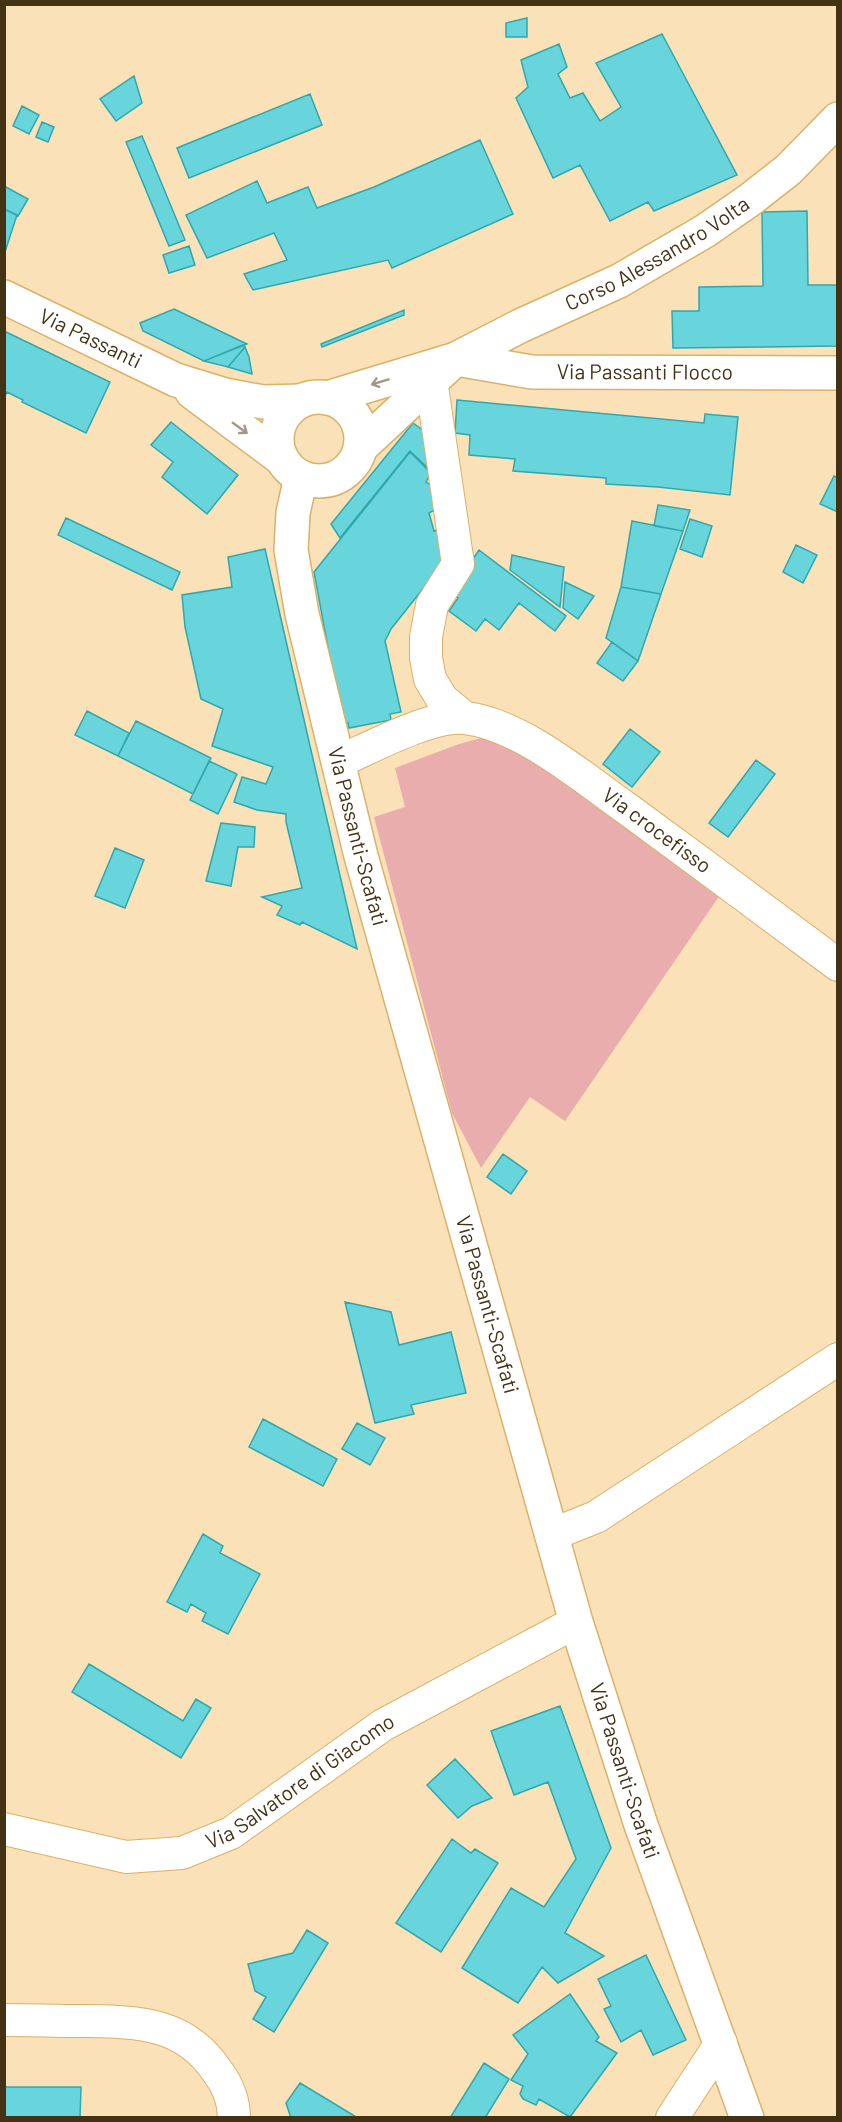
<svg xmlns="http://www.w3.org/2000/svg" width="842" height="2122" viewBox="0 0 842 2122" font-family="Barlow,sans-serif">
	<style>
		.green { fill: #e9adad }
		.building { fill: #67d5db; stroke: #30a7ad; stroke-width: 1.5 }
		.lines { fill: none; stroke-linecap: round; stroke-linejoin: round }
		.street-casing { stroke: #dab16a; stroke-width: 34 }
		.secondary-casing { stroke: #dab16a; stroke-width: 36 }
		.street { stroke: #fff; stroke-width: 32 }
		.secondary { stroke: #fff; stroke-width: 33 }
		.oneway { stroke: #a1988a }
		.labels { text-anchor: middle; stroke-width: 5; stroke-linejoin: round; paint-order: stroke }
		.street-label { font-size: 21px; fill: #433214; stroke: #fff }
	</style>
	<rect width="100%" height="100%" fill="#fbe1b8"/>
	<path class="green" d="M481,738L504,744L528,754L722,892L565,1121L530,1097L481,1168L452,1113L374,817L405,807L395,768L459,744Z"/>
	<path class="building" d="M527,18V37H506V23Z
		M662,34L737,175L654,211L648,202L610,221L580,165L553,178L516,98L528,87L521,60L559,44L567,67L558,74L570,98L583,93L600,121L621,107L596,63Z
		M134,76L142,103L116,121L100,99Z
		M310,94L322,125L189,178L177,148Z
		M22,106L39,115L29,134L13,126Z
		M42,122L54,127L48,142L36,137Z
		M142,136L185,240L169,246L126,142Z
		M480,140L513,214L392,268L388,260L253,290L244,274L287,260L274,233L207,258L186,215L257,181L267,203L308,187L317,208L374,187Z
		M4,186L28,199L18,216L4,209Z
		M4,209L17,215L4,255Z
		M807,211L808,285H838V346L673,348L672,311H699V287L763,286L762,212Z
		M189,246L195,265L169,273L163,255Z
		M174,309L247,344L204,361L143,331L140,323Z
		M404,310V315L322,347L321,344Z
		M4,331L110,382L86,433L22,402L23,400L7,392L4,397Z
		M243,345L245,347L228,367L204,361Z
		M245,347L249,357L252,374L228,367Z
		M457,400L704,423L705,414L738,417L730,495L658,487L606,484V478L513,471L515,459L469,455L470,435L455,433Z
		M171,422L238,475L207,514L162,477L173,462L151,445Z
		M413,423L434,438L432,472L410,451L340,538L331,524Z
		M410,452L431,473L426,482L432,486L436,509L429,513L434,531L446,528L449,556L391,629L385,641L401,712L390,714L391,720L349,728L348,723L342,724L314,572Z
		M834,476L838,478V512L820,504Z
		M658,505L690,510L683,531L654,526Z
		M66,518L180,572L172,590L58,535Z
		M690,519L712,526L702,557L680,549Z
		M632,521L683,531L661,594L621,587Z
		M796,545L817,555L803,583L783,572Z
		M265,549L310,746L357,949L302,922L300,925L277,915L282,906L262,897L302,888L286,822V814L257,810L234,802L242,777L266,784L273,767L212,746L223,709L201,699L185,627L182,595L232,587L228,557Z
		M479,550L566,616L555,631L519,603L499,630L485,619L476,631L449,611L458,598L450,592Z
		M512,555L564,567L560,607L510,570Z
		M565,582L594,596L578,619L563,608Z
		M621,587L661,594L638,661L606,638Z
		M612,642L638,661L623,681L597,663Z
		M87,711L129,733L118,756L75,735Z
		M136,721L211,758L193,794L118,756Z
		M630,729L660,752L632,787L603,764Z
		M756,760L775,774L728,837L709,823Z
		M209,761L237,774L218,814L190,800Z
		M221,823L255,827L254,847H238L231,886L206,881Z
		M115,848L144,860L125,908L95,896Z
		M503,1154L527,1171L511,1194L487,1177Z
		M345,1302L391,1312L399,1345L451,1332L466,1393L411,1405L414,1414L375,1423Z
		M263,1419L337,1459L323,1486L249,1447Z
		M357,1423L385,1438L370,1465L342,1449Z
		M203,1534L223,1546L220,1553L260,1574L228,1634L202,1621L206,1613L191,1604L187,1612L167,1602Z
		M89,1664L183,1721L196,1699L211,1708L181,1758L72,1692Z
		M560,1706L611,1848L565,1933L604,1956L558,1983L542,1967L518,2003L462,1968L511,1888L544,1907L576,1859L548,1782L514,1795L491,1731Z
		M455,1759L492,1798L472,1806L458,1818L427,1785Z
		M452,1839L471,1853L475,1849L498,1863L441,1952L396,1923Z
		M307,1930L328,1943L274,2032L253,2019L266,1997L255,1991L248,1964L293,1953Z
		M646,1955L686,2040L653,2055L641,2030L621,2042L604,2009L611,2006L598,1979Z
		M570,1994L599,2037L596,2041L617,2053L570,2117L539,2099L536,2105L523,2099L520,2094L523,2086L511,2080L528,2054L513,2035Z
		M484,2063L509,2079L485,2118H450Z
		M300,2083L358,2118H291L286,2103Z
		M4,2087H81L80,2118H4Z"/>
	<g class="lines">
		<g class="street-casing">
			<g id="street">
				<path d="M431,380L458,564L432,605L426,637V658L430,679L442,699L465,718"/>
				<path id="s1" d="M338,762C370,748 432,714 465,718C520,724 582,777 626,808C697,860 767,912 838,965"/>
				<path d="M551,1535L596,1517L838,1359"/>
				<path id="s2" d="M4,1829L126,1857L182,1853L231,1833L383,1725L576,1622"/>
				<path d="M4,2020C30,2020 56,2021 82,2021C136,2022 184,2021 217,2071C227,2084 234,2101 234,2118"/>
				<path d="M672,2118L721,2043"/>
			</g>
		</g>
		<g class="secondary-casing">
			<g id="secondary">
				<path id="s3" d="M4,297L176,380L225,395L263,402L301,401"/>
				<path id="s4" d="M456,359L532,372L838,373"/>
				<path d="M192,392L282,459"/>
				<circle cx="319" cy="439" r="42"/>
				<path id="s5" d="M327,398L456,359L520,326L619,281L705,231L751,199L788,170L838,119"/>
				<path d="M361,447L448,366"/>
				<path id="s6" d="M301,477L293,513L291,550L302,614L361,856L576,1622L641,1825L747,2118"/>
			</g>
		</g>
		<use href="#street" class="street"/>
		<use href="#secondary" class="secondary"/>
	</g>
	<defs><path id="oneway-shaft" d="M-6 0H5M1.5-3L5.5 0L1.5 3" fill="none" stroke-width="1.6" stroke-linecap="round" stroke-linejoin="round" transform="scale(1.5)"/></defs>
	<g class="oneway">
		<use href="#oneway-shaft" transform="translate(380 382) rotate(163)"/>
		<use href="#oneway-shaft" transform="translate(240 428) rotate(36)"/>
	</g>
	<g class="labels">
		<g class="street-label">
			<text dy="7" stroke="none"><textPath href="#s5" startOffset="362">Corso Alessandro Volta</textPath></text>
			<text dy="7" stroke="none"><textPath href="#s3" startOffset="96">Via Passanti</textPath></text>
			<text dy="7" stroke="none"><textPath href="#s4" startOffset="190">Via Passanti Flocco</textPath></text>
			<text dy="7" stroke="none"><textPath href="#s1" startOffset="360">Via crocefisso</textPath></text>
			<text dy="7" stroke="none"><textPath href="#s6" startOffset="368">Via Passanti-Scafati</textPath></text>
			<text dy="7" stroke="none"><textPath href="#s6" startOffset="854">Via Passanti-Scafati</textPath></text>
			<text dy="7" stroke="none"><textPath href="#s6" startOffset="1340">Via Passanti-Scafati</textPath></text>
			<text dy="7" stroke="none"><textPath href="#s2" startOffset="320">Via Salvatore di Giacomo</textPath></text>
		</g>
	</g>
	<rect width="842" height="2122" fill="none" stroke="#433214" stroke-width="12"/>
</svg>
